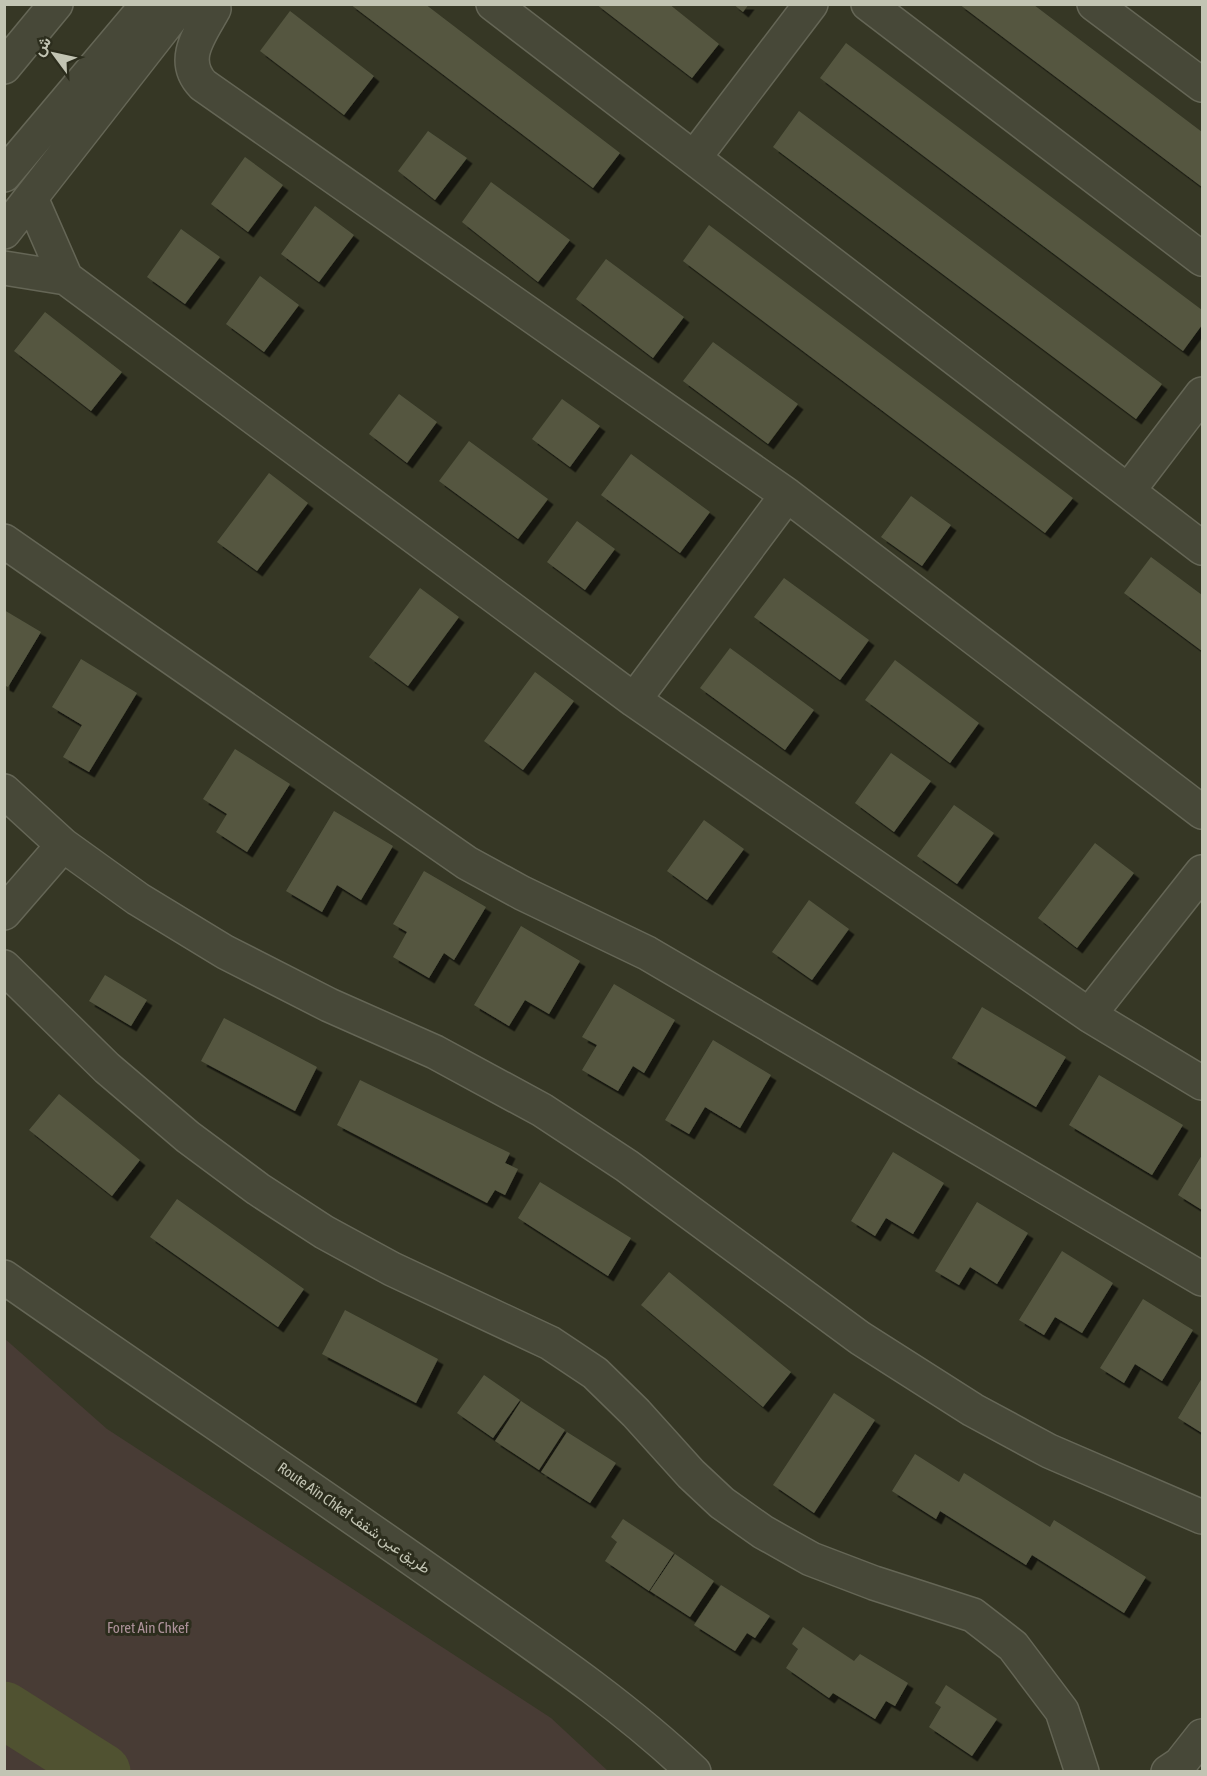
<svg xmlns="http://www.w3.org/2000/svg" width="1207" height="1776" viewBox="0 0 1207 1776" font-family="'Asap Condensed',Vazirmatn,sans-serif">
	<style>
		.green { fill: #483c35 }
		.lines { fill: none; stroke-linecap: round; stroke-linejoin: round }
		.river { stroke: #505231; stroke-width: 57 }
		.building { fill: #555741; filter: url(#shadow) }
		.minor-casing { stroke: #656656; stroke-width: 36 }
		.minor { stroke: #474838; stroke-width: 33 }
		.labels { text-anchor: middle; stroke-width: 6; stroke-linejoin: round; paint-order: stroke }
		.street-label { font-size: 15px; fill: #c2c4b3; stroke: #2c2d1d }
		.park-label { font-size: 15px; fill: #ad929a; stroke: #2c2d1d }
	</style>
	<defs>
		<filter id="shadow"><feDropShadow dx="5.5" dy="5.5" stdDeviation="0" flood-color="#0009"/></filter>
	</defs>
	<rect width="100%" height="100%" fill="#363725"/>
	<path class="green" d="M4,1338L107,1429L551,1718L608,1771H5Z"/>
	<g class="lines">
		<path class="river" d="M4,1710L102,1772"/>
	</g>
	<path class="building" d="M350,4H425L620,153L593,188Z
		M596,4H669L719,44L692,78Z
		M733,4H749L743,12Z
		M959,4L1034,5L1202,132V187Z
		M290,11L374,76L344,115L260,51Z
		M846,43L1202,310V325L1183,351L820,78Z
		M799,111L1162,384L1136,419L773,147Z
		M428,131L467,158L435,200L398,171Z
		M245,157L283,185L248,232L211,204Z
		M491,182L570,240L538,282L462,222Z
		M315,206L354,235L319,282L281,254Z
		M709,225L1073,498L1045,533L683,261Z
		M181,229L220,257L185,304L147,277Z
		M606,259L684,317L653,358L576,299Z
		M260,276L299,305L264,352L226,324Z
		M45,312L122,372L91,411L14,351Z
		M713,342L798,404L768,444L683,381Z
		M399,394L437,422L407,463L369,434Z
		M562,399L600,426L570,467L532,439Z
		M469,441L548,499L518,539L439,481Z
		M631,454L710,512L680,553L601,495Z
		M269,473L308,503L257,571L217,542Z
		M911,496L951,525L922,566L881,537Z
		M577,521L615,549L585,590L547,562Z
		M1151,557L1202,595V651L1124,593Z
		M784,578L869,640L840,680L754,617Z
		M420,588L459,617L408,686L369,657Z
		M4,610L41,632L8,687L4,685Z
		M730,648L814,710L785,750L700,688Z
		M81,659L137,693L89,772L63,757L82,725L52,707Z
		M895,660L979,723L950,763L865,700Z
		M535,672L574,701L523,770L484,741Z
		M235,749L290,784L247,852L216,832L227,814L203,799Z
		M891,753L931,781L894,832L855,803Z
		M954,805L994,833L957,884L917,856Z
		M334,811L393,846L361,900L337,885L322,912L286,891Z
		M704,820L744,849L707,900L667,871Z
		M1095,843L1134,873L1077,948L1038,918Z
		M424,871L486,907L454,960L444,953L429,978L393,957L407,932L393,924Z
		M809,900L849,929L812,980L772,952Z
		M521,926L580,961L549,1014L525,1000L509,1026L474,1005Z
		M105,975L147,1000L131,1026L89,1001Z
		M614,984L675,1020L644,1073L633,1066L618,1091L582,1070L597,1045L582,1037Z
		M982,1007L1066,1057L1036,1107L952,1058Z
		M224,1018L317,1067L295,1111L201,1061Z
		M713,1040L771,1075L740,1128L705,1107L689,1134L665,1120Z
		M1099,1075L1183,1125L1152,1175L1069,1125Z
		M360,1080L510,1153L505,1163L518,1169L505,1195L495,1190L487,1203L337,1125Z
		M59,1094L140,1160L112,1196L29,1130Z
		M893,1152L944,1183L913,1234L886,1218L875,1236L851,1221Z
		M1202,1155V1210L1178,1195Z
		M540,1182L631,1238L608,1276L518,1218Z
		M177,1199L304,1289L278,1327L150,1237Z
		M977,1202L1028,1233L997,1284L970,1267L959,1285L935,1271Z
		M1062,1251L1113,1283L1082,1333L1055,1317L1044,1335L1019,1320Z
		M669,1272L791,1372L763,1407L641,1305Z
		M1143,1299L1193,1330L1162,1381L1135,1364L1124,1383L1100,1368Z
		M345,1310L438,1359L416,1403L322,1354Z
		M484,1375L520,1400L493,1438L457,1413Z
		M1202,1378V1433L1178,1418Z
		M834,1393L875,1420L814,1513L773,1485Z
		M521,1401L565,1430L539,1470L495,1441Z
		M567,1432L616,1463L590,1503L541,1472Z
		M915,1454L959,1482L964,1473L1050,1527L1054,1520L1146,1577L1124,1613L1032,1555L1026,1565L940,1511L936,1519L892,1491Z
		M623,1519L674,1553L649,1591L605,1561L617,1542L611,1537Z
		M675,1554L714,1581L690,1617L650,1591Z
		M721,1585L770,1616L755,1638L747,1633L735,1651L694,1625Z
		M803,1627L854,1661L860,1654L908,1683L895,1706L886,1701L875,1719L833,1693L829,1698L786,1668L798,1649L792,1644Z
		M946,1685L997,1719L972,1756L929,1727L941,1707L935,1703Z"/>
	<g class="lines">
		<g class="minor-casing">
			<path id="minor" d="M493,4L1202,548
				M868,4L1202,259
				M1094,4L1202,85
				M214,9C200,34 179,60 203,85L787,495L1202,812
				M4,67L56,4
				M694,158L811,4
				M4,175L148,4
				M31,198L66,278
				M4,232L182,4
				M4,268L66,278L634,700L1089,1015L1202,1083
				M1128,491L1202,394
				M4,541L467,863L522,893L647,953L1202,1279
				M634,700L787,495
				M4,791L63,845L138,899L225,952L329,1005L435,1052L542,1110L627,1166L860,1338L973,1410L1049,1451L1202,1517
				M4,913L63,845
				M4,967L107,1068L188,1137L258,1189L324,1232L392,1269L550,1343L595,1373L636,1413L691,1474L722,1503L763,1532L811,1559L874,1583L973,1615L1013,1646L1062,1711L1082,1772
				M1089,1015L1202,872
				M4,1277C151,1380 299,1479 445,1582C530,1642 618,1700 694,1772
				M1168,1772L1180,1764L1202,1736"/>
		</g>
		<use href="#minor" class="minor"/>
	</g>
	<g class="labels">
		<g class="street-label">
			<text transform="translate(354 1518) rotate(35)" y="5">Route Aïn Chkef طريق عين شقف</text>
		</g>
		<g class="park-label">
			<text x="148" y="1633">Foret Ain Chkef</text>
		</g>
	</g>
	<rect width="1207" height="1776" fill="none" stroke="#c2c4b3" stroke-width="12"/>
	<g transform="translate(54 54) rotate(303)" stroke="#2c2d1d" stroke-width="4.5" paint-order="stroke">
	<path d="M0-4.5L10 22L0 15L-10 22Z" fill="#c2c4b3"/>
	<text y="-9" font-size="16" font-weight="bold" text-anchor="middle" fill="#c2c4b3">ش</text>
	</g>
</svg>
